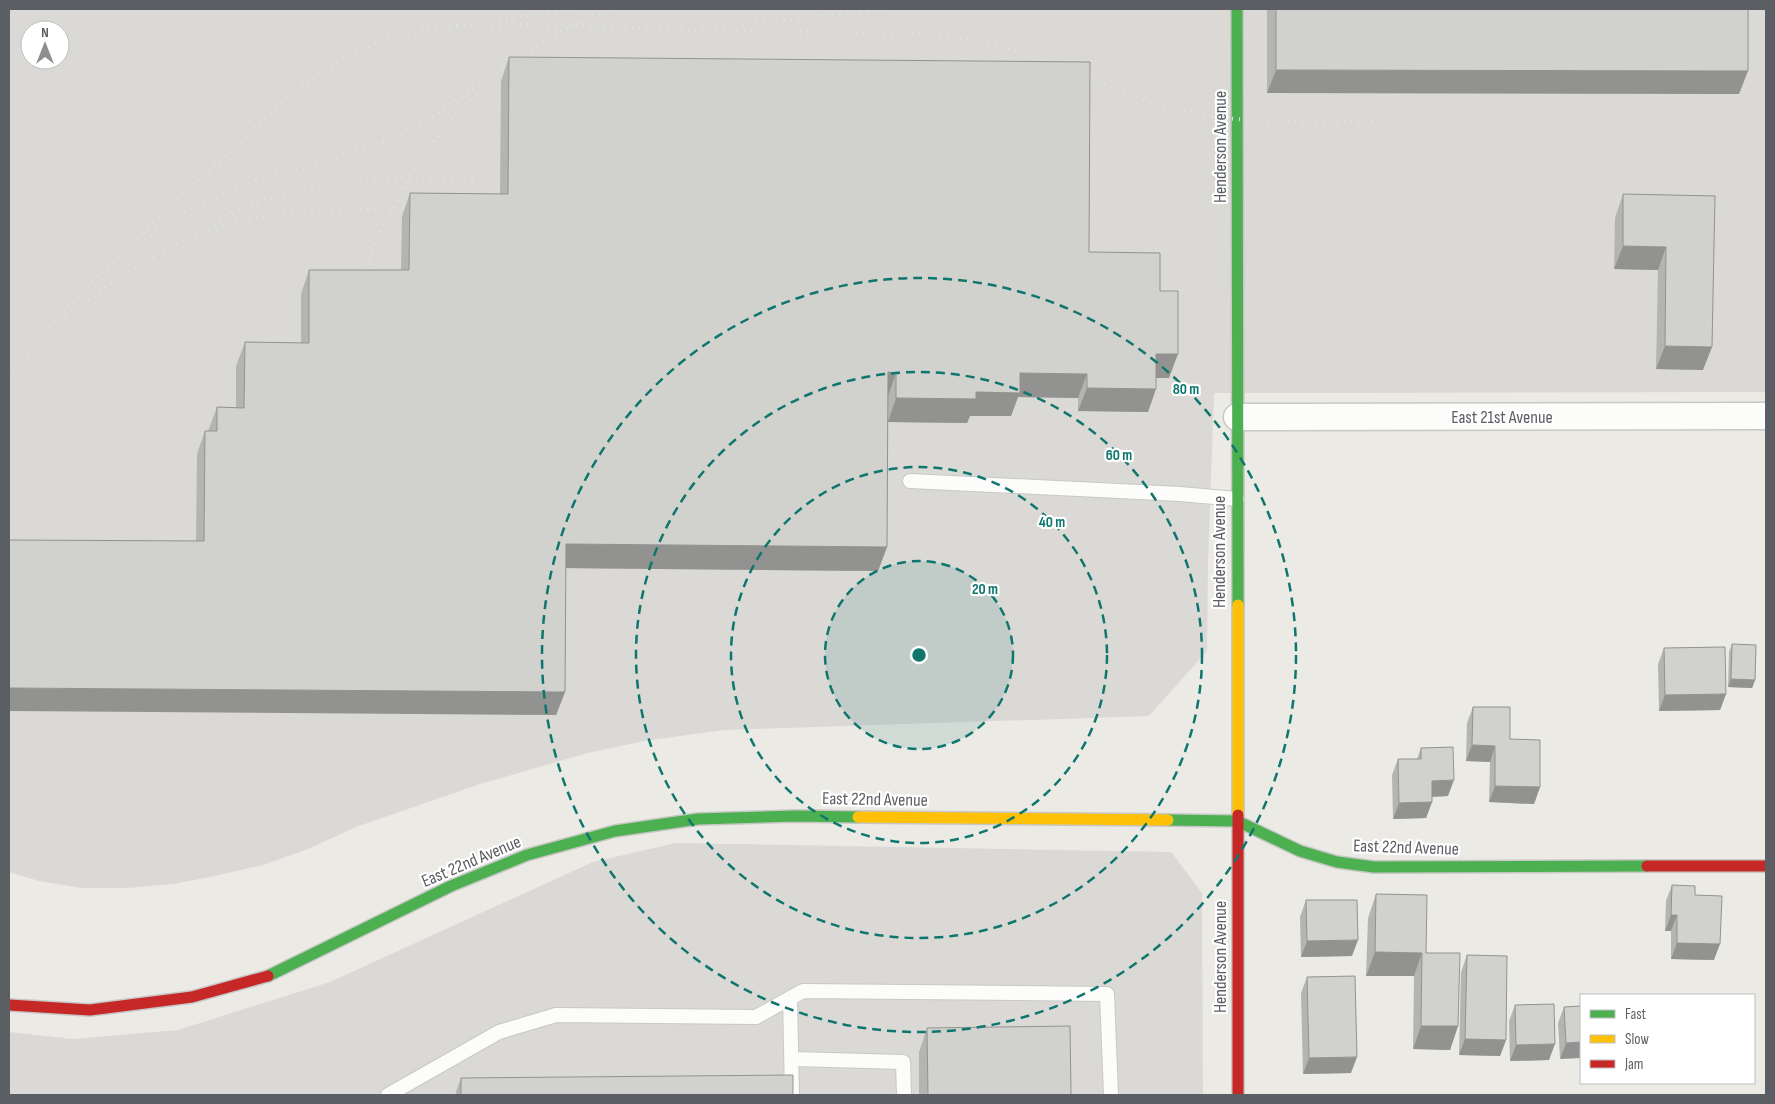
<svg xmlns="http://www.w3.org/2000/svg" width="1775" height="1104" viewBox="0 0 1775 1104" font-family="'Sofia Sans Condensed',sans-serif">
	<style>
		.industrial { fill: #dad9d6; fill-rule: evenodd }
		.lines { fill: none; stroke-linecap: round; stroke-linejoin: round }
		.lane-casing { stroke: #c8c8c7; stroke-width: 16 }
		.street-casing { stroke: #c8c8c7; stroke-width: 29 }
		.fast-casing { stroke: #c7c7c5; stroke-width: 14 }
		.slow-casing { stroke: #c7c7c5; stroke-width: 14 }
		.jam-casing { stroke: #c7c7c5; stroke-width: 14 }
		.lane { stroke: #fcfcfb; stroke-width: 14 }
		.street { stroke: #fcfcfb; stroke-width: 26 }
		.fast { stroke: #4caf50; stroke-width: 11 }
		.slow { stroke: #ffc107; stroke-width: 11 }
		.jam { stroke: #c62828; stroke-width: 11 }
		.rail { stroke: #e2e2e2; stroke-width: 4; stroke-dasharray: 1 6; stroke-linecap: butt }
		.wall { fill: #b4b4b1 }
		.shaded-wall { fill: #929290 }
		.building { fill: #d1d1ce; stroke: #929290 }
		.ring { fill: none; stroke: #0f766e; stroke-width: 2.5; stroke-dasharray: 9 6 }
		.labels { text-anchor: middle; stroke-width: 4.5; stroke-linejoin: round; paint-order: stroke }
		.street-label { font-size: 18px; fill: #5b5e63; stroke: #fff }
		.centre { fill: #0f766e; stroke: #fff; stroke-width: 2.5 }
		.ring-label { font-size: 15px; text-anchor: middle; font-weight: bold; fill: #0f766e; stroke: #fff; stroke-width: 4.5; stroke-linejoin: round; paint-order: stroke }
	</style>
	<rect width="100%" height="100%" fill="#ebeae5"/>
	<path class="industrial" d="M9,9H1766V392L1214,393L1208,563L1207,651L1149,716L724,730L644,741L588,753L480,784L356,827L308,849L263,865L219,875L174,884L127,888H82L39,881L9,872ZM30,30H60V60H30Z
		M676,843L1171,852L1202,893L1203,1095H9V1032L73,1039L178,1030L330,982L593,862Z"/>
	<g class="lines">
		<g class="lane-casing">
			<path id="lane" d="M910,481L1180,494L1237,499
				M790,998L792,1095
				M792,1059L903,1062L904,1095
				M388,1095L499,1032L556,1015L756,1017L803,991L1107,994L1111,1095"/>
		</g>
		<g class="street-casing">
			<path id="street" d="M1237,417L1766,416"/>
		</g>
		<g class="fast-casing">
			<path id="fast" d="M1237,9L1238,605
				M1168,820L1237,821L1300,851L1337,862L1374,867L1647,866
				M268,976L451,886L527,855L615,831L698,819L796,816L858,817"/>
		</g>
		<g class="slow-casing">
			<path id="slow" d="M1238,605V815
				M858,817L1168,820"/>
		</g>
		<g class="jam-casing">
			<path id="jam" d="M1238,815V1095
				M1647,866H1766
				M9,1005L90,1010L192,997L268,976"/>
		</g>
		<use href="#lane" class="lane"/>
		<use href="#street" class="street"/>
		<use href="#fast" class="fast"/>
		<use href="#slow" class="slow"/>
		<use href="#jam" class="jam"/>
		<path class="rail" d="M499,20L576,9
			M742,24L887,9
			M457,25H573L642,29L940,34C982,41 1022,51 1062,67
			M1078,74C1121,92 1165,109 1212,116C1264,124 1321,122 1375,122
			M213,223C298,175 382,179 476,179
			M145,240L179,214L244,185L371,147L399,135L434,116L543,42L589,17L615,9
			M360,284C381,222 410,166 454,117C462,109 469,100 478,93
			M66,317L102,289L179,241L233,222L284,213L335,210L418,207
			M9,376L81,292L289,95C328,67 369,40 416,31C431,28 447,27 462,25"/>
	</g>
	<path class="wall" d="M1267,9H1748L1739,94L1267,93Z
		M509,57L1089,252L1160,291L1169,378H1156L1148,412L1078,411V398L1018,397L1011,416H970L967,423L888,422L887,547L878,571L566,568L565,692L556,715L196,541L197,454L205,431H208L217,407H236V366L245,342L301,343V294L309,270H401L402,216L410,193L500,194L501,81Z
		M1623,194L1715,196L1703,370L1656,369L1658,270L1614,269L1615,218Z
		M1732,644L1755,680L1752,688L1728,687L1729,652Z
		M1664,648L1726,694L1720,710L1659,711L1658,664Z
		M1473,707L1510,739L1540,787L1534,804L1489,802L1490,762L1466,761L1467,723Z
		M1421,748L1448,796L1432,797V802L1426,818L1393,819L1392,775L1398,759H1417Z
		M1672,885L1695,895L1714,960L1671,959V931H1665L1666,901Z
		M1376,894L1426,953L1458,1026L1450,1050L1413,1049L1414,976H1366L1368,918Z
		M1306,900L1352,956L1301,957L1300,917Z
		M1467,955L1506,1040L1500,1056L1459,1055L1461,972Z
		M1307,977L1351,1073L1303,1074L1301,993Z
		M1515,1005L1549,1060L1510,1061L1509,1021Z
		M1581,1006L1560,1059L1558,1023L1564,1007Z
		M927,1028L1071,1095H919V1052Z
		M461,1078L793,1095H455Z"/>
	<path class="shaded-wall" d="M1276,70L1748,71L1739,94L1267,93Z
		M1623,246L1666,247L1658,270L1614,269Z
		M1665,346L1712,347L1703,370L1656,369Z
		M1156,354H1178L1169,378H1148Z
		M888,372L896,373L888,396Z
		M1020,373L1087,374L1078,398L1018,397L1011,416H970L967,423L888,422L896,398L976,392Z
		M1087,388L1156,389L1148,412L1078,411Z
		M566,544L887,547L878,571L557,568Z
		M1731,679L1755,680L1752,688L1728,687Z
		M9,688L565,692L556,715L9,711Z
		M1726,694L1720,710L1659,711L1665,695Z
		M1472,745L1495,746L1490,762L1466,761Z
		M1454,780L1448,796L1426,797L1432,781Z
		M1495,786L1540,787L1534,804L1489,802Z
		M1432,802L1426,818L1393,819L1399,803Z
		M1671,915H1677L1671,931H1665Z
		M1358,940L1352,956L1301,957L1307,941Z
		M1677,943L1720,944L1714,960L1671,959Z
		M1375,952L1422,953L1414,976H1366Z
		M1421,1026H1458L1450,1050L1413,1049Z
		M1465,1039L1506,1040L1500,1056L1459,1055Z
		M1581,1042V1058L1560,1059L1566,1043Z
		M1555,1044L1549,1060L1510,1061L1516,1045Z
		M1357,1057L1351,1073L1303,1074L1309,1058Z"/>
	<path class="building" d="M1276,9H1748V71L1276,70Z
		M509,57L1090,62L1089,252L1160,253V291H1178V354H1156V389L1087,388V374L1020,373V393L976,392V399L896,398V373L888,372L887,547L566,544L565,692L9,688V540L204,541L205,431H217V407L244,408L245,342L309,343V270H409L410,193L508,194Z
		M1623,194L1715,196L1712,347L1665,346L1666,247L1623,246Z
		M1732,644L1756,645L1755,680L1731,679Z
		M1725,647L1726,694L1665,695L1664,648Z
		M1473,707H1510V739L1540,740V787L1495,786V746L1472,745Z
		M1453,747L1454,780L1432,781V802L1399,803L1398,759H1421V748Z
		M1672,885L1695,886V895L1722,896L1720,944L1677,943V915H1671Z
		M1376,894L1427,895L1426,953H1460L1458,1026H1421L1422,953L1375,952Z
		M1306,900H1357L1358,940L1307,941Z
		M1467,955L1507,956L1506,1040L1465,1039Z
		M1355,976L1357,1057L1309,1058L1307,977Z
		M1554,1004L1555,1044L1516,1045L1515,1005Z
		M1581,1006V1042L1566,1043L1564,1007Z
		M1070,1026L1071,1095H928L927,1028Z
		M793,1075V1095H461V1078Z"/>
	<circle cx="919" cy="655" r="94" fill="#0f766e" fill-opacity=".12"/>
	<g class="ring">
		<circle cx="919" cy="655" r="94"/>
		<circle cx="919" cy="655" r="188"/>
		<circle cx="919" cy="655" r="283"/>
		<circle cx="919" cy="655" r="377"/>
	</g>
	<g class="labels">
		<g class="street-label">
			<text transform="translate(1220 147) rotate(-90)" y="6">Henderson Avenue</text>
			<text x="1502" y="423">East 21st Avenue</text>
			<text transform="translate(1219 552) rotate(-90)" y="6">Henderson Avenue</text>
			<text transform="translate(875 799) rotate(1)" y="6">East 22nd Avenue</text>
			<text transform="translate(1406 847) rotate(2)" y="6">East 22nd Avenue</text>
			<text transform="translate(471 861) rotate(-23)" y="6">East 22nd Avenue</text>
			<text transform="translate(1220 957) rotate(-90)" y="6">Henderson Avenue</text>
		</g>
	</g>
	<circle cx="919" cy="655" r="8" class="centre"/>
	<g class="ring-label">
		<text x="1186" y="394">80 m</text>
		<text x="1119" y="460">60 m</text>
		<text x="1052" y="527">40 m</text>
		<text x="985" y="594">20 m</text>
	</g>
	<rect width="1775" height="1104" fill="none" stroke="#5b5e63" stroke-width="20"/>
	<rect x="1580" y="994" width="175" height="90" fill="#ffffff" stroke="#bdbfc1"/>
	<rect x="1590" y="1010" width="25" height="8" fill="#4caf50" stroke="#bdbfc1"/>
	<text x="1625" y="1019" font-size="15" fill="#5b5e63">Fast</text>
	<rect x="1590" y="1035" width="25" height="8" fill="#ffc107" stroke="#bdbfc1"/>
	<text x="1625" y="1044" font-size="15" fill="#5b5e63">Slow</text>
	<rect x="1590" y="1060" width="25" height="8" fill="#c62828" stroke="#bdbfc1"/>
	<text x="1625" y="1069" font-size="15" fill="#5b5e63">Jam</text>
	<g transform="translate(45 45)"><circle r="24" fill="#ffffff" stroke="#bdbfc1"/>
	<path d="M0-4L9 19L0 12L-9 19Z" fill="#8d8f90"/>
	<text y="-8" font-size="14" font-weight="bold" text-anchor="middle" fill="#5b5e63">N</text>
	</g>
</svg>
